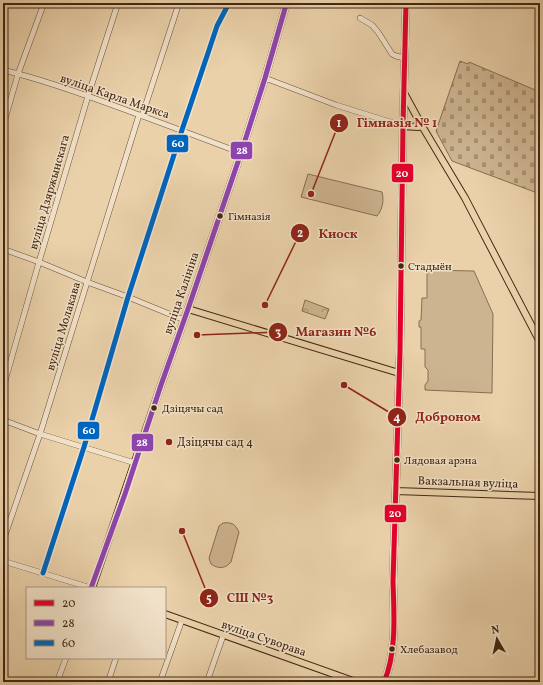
<svg xmlns="http://www.w3.org/2000/svg" width="543" height="685" viewBox="0 0 543 685" font-family="Vollkorn,serif">
	<style>
		.forest { fill: url(#forest-crowns); stroke: #886e52 }
		.cemetery { fill: url(#cemetery-stones); stroke: #886e52 }
		.pitch { fill: #cdb490; stroke: #886e52 }
		.lines { fill: none; stroke-linecap: round; stroke-linejoin: round }
		.minor-casing { stroke: #6c5239; stroke-width: 6 }
		.major-casing { stroke: #422813; stroke-width: 8 }
		.minor { stroke: #f1e1c8; stroke-width: 5 }
		.major { stroke: #ead1aa; stroke-width: 6 }
		.bus-1-casing { stroke: #f1e1c8; stroke-width: 8 }
		.bus-2-casing { stroke: #f1e1c8; stroke-width: 8 }
		.bus-3-casing { stroke: #f1e1c8; stroke-width: 8 }
		.bus-1 { stroke: #e4002b; stroke-width: 5 }
		.bus-2 { stroke: #8e44ad; stroke-width: 5 }
		.bus-3 { stroke: #0065bd; stroke-width: 5 }
		.bus-dot { fill: #422813; stroke: #f1e1c8; stroke-width: 1.5 }
		.poi-dot { fill: #8f2418; stroke: #f1e1c8; stroke-width: 1.5 }
		.labels { text-anchor: middle; stroke-width: 3; stroke-linejoin: round; paint-order: stroke }
		.bus-label { font-size: 11px; fill: #422813; stroke: #f1e1c8; text-anchor: start }
		.street-label { font-size: 12px; fill: #422813; stroke: #f1e1c8 }
		.poi-label { font-size: 12px; fill: #422813; stroke: #f1e1c8; text-anchor: start }
		.leader { fill: none; stroke: #8f2418; stroke-width: 1.5 }
		.callout-dot { fill: #8f2418; stroke: #f1e1c8; stroke-width: 1.5 }
		.mark-label { font-size: 12px; text-anchor: middle; font-weight: bold; fill: #fff }
		.callout-label { font-size: 13px; text-anchor: middle; font-weight: bold; fill: #8f2418; stroke: #f1e1c8; stroke-width: 3; stroke-linejoin: round; paint-order: stroke }
		.line-badge { stroke: #f1e1c8; stroke-width: 1.5 }
		.badge-label { font-size: 11px; text-anchor: middle; font-weight: bold; fill: #fff }
	</style>
	<defs>
		<pattern id="forest-crowns" width="20" height="18" patternUnits="userSpaceOnUse"><rect width="20" height="18" fill="#cdb490"/><path d="M2 6a3 3 0 1 1 6 0M12 15a3 3 0 1 1 6 0" fill="none" stroke="#a89274"/></pattern>
		<pattern id="cemetery-stones" width="16" height="16" patternUnits="userSpaceOnUse"><rect width="16" height="16" fill="#cdb490"/><path d="M2 7V4a2 2 0 0 1 4 0v3zM10 15v-3a2 2 0 0 1 4 0v3z" fill="#a89274"/></pattern>
	</defs>
	<rect width="100%" height="100%" fill="#ead1aa"/>
	<filter id="stains"><feTurbulence type="fractalNoise" baseFrequency=".005" numOctaves="4"/><feColorMatrix values="0 0 0 0 .2 0 0 0 0 .09 0 0 0 0 .02 0 0 0 .5 -.17"/></filter>
	<radialGradient id="worn" r=".72"><stop offset=".6" stop-color="#630" stop-opacity="0"/><stop offset="1" stop-color="#630" stop-opacity=".3"/></radialGradient>
	<path class="forest" d="M305,300L329,309L325,319L302,311Z"/>
	<path class="cemetery" d="M460,61L468,64L469,62L540,92V194L452,161L436,131Z"/>
	<path class="pitch" d="M308,174L382,192C384,200 383,209 377,216L301,197Z
		M427,270L474,271L493,314L492,393L425,390V385L428,381V370L425,367V349H421V327H419V321L421,320L422,298H427Z
		M223,523C232,522 235,524 239,532L231,562C225,569 218,569 211,564L209,558L219,526Z"/>
	<g class="lines">
		<g class="minor-casing">
			<path id="minor" d="M360,18L372,25L378,32L392,54L396,56L404,58
				M3,70C45,80 86,95 126,110C164,124 202,138 241,153
				M265,78L336,105L403,126
				M142,116L179,3
				M3,126L18,74L44,3
				M3,249L39,262L87,282L128,297L184,320
				M3,388L39,262L88,96L118,3
				M3,420L40,434L135,463
				M3,541L40,434L139,115
				M3,561L91,588
				M43,573L84,447L128,297L182,130L209,50L217,26L229,3
				M57,682L66,658
				M108,682L116,658
				M160,682L182,620
				M207,682L223,636"/>
		</g>
		<g class="major-casing">
			<path id="major" d="M404,93L422,126L465,198L540,342
				M403,126L418,127L422,126
				M188,309L399,373
				M396,491L540,496
				M92,588L161,385L188,309L241,153L265,78L286,5L285,3
				M165,614L356,682
				M384,682C397,652 394,613 393,582L400,351L403,126L406,3"/>
		</g>
		<use href="#minor" class="minor"/>
		<use href="#major" class="major"/>
		<g class="bus-1-casing">
			<path id="bus-1" d="M384,682C397,652 394,613 393,582L400,351L403,126L406,3"/>
		</g>
		<g class="bus-2-casing">
			<path id="bus-2" d="M91,588L125,494L161,385L188,309L241,153L265,78L286,5L285,3"/>
		</g>
		<g class="bus-3-casing">
			<path id="bus-3" d="M43,573L84,447L128,297L182,130L209,50L217,26L229,3"/>
		</g>
		<use href="#bus-1" class="bus-1"/>
		<use href="#bus-2" class="bus-2"/>
		<use href="#bus-3" class="bus-3"/>
	</g>
	<g class="bus-dot">
		<circle cx="220" cy="216" r="3.5"/>
		<circle cx="401" cy="266" r="3.5"/>
		<circle cx="154" cy="408" r="3.5"/>
		<circle cx="397" cy="460" r="3.5"/>
		<circle cx="392" cy="649" r="3.5"/>
	</g>
	<circle class="poi-dot" cx="169" cy="442" r="4"/>
	<g class="labels">
		<g class="bus-label">
			<text x="228" y="220">Гімназія</text>
			<text x="408" y="270">Стадыён</text>
			<text x="162" y="412">Дзіцячы сад</text>
			<text x="404" y="464">Лядовая арэна</text>
			<text x="400" y="653">Хлебазавод</text>
		</g>
		<g class="street-label">
			<text transform="translate(115 96) rotate(19)" y="4">вуліца Карла Маркса</text>
			<text transform="translate(49 192) rotate(-74)" y="4">вуліца Дзяржынскага</text>
			<text transform="translate(181 293) rotate(-71)" y="4">вуліца Калініна</text>
			<text transform="translate(63 326) rotate(-73)" y="4">вуліца Молакава</text>
			<text transform="translate(468 482) rotate(2)" y="4">Вакзальная вуліца</text>
			<text transform="translate(264 638) rotate(19)" y="4">вуліца Суворава</text>
		</g>
		<g class="poi-label">
			<text x="177" y="446">Дзіцячы сад 4</text>
		</g>
	</g>
	<path class="leader" d="M311 194L339 123M265 305L300 233M197 335L278 332M344 385L397 417M182 531L209 598"/>
	<g class="callout-dot">
		<circle cx="311" cy="194" r="4"/>
		<circle cx="265" cy="305" r="4"/>
		<circle cx="197" cy="335" r="4"/>
		<circle cx="344" cy="385" r="4"/>
		<circle cx="182" cy="531" r="4"/>
		<circle cx="339" cy="123" r="10"/>
		<circle cx="300" cy="233" r="10"/>
		<circle cx="278" cy="332" r="10"/>
		<circle cx="397" cy="417" r="10"/>
		<circle cx="209" cy="598" r="10"/>
	</g>
	<g class="mark-label">
		<text x="339" y="127">1</text>
		<text x="300" y="237">2</text>
		<text x="278" y="336">3</text>
		<text x="397" y="421">4</text>
		<text x="209" y="602">5</text>
	</g>
	<g class="callout-label">
		<text x="397" y="127">Гімназія № 1</text>
		<text x="338" y="238">Киоск</text>
		<text x="336" y="336">Магазин №6</text>
		<text x="448" y="421">Доброном</text>
		<text x="250" y="602">СШ №3</text>
	</g>
	<g class="line-badge">
		<rect x="166" y="134" width="23" height="19" rx="4" fill="#0065bd"/>
		<rect x="230" y="141" width="23" height="19" rx="4" fill="#8e44ad"/>
		<rect x="391" y="163" width="23" height="20" rx="4" fill="#e4002b"/>
		<rect x="77" y="421" width="23" height="19" rx="4" fill="#0065bd"/>
		<rect x="131" y="433" width="23" height="19" rx="4" fill="#8e44ad"/>
		<rect x="384" y="504" width="23" height="19" rx="4" fill="#e4002b"/>
	</g>
	<g class="badge-label">
		<text x="178" y="147">60</text>
		<text x="242" y="154">28</text>
		<text x="402" y="177">20</text>
		<text x="89" y="434">60</text>
		<text x="142" y="446">28</text>
		<text x="395" y="517">20</text>
	</g>
	<rect width="543" height="685" fill="none" stroke="#ead1aa" stroke-width="16"/>
	<rect x="4" y="4" width="535" height="677" fill="none" stroke="#422813" stroke-width="2"/>
	<rect x="8" y="8" width="527" height="669" fill="none" stroke="#422813"/>
	<rect x="26" y="587" width="140" height="72" fill="#f1e1c8" stroke="#ab9780"/>
	<rect x="34" y="600" width="20" height="6" fill="#e4002b" stroke="#ab9780"/>
	<text x="62" y="607" font-size="12" fill="#422813">20</text>
	<rect x="34" y="620" width="20" height="6" fill="#8e44ad" stroke="#ab9780"/>
	<text x="62" y="627" font-size="12" fill="#422813">28</text>
	<rect x="34" y="640" width="20" height="6" fill="#0065bd" stroke="#ab9780"/>
	<text x="62" y="647" font-size="12" fill="#422813">60</text>
	<g transform="translate(497 639) rotate(351)" stroke="#f1e1c8" stroke-width="3" paint-order="stroke">
	<path d="M0-3L7 15L0 10L-7 15Z" fill="#422813"/>
	<text y="-6" font-size="11" font-weight="bold" text-anchor="middle" fill="#422813">N</text>
	</g>
	<rect width="100%" height="100%" filter="url(#stains)"/>
	<rect width="100%" height="100%" fill="url(#worn)"/>
</svg>
